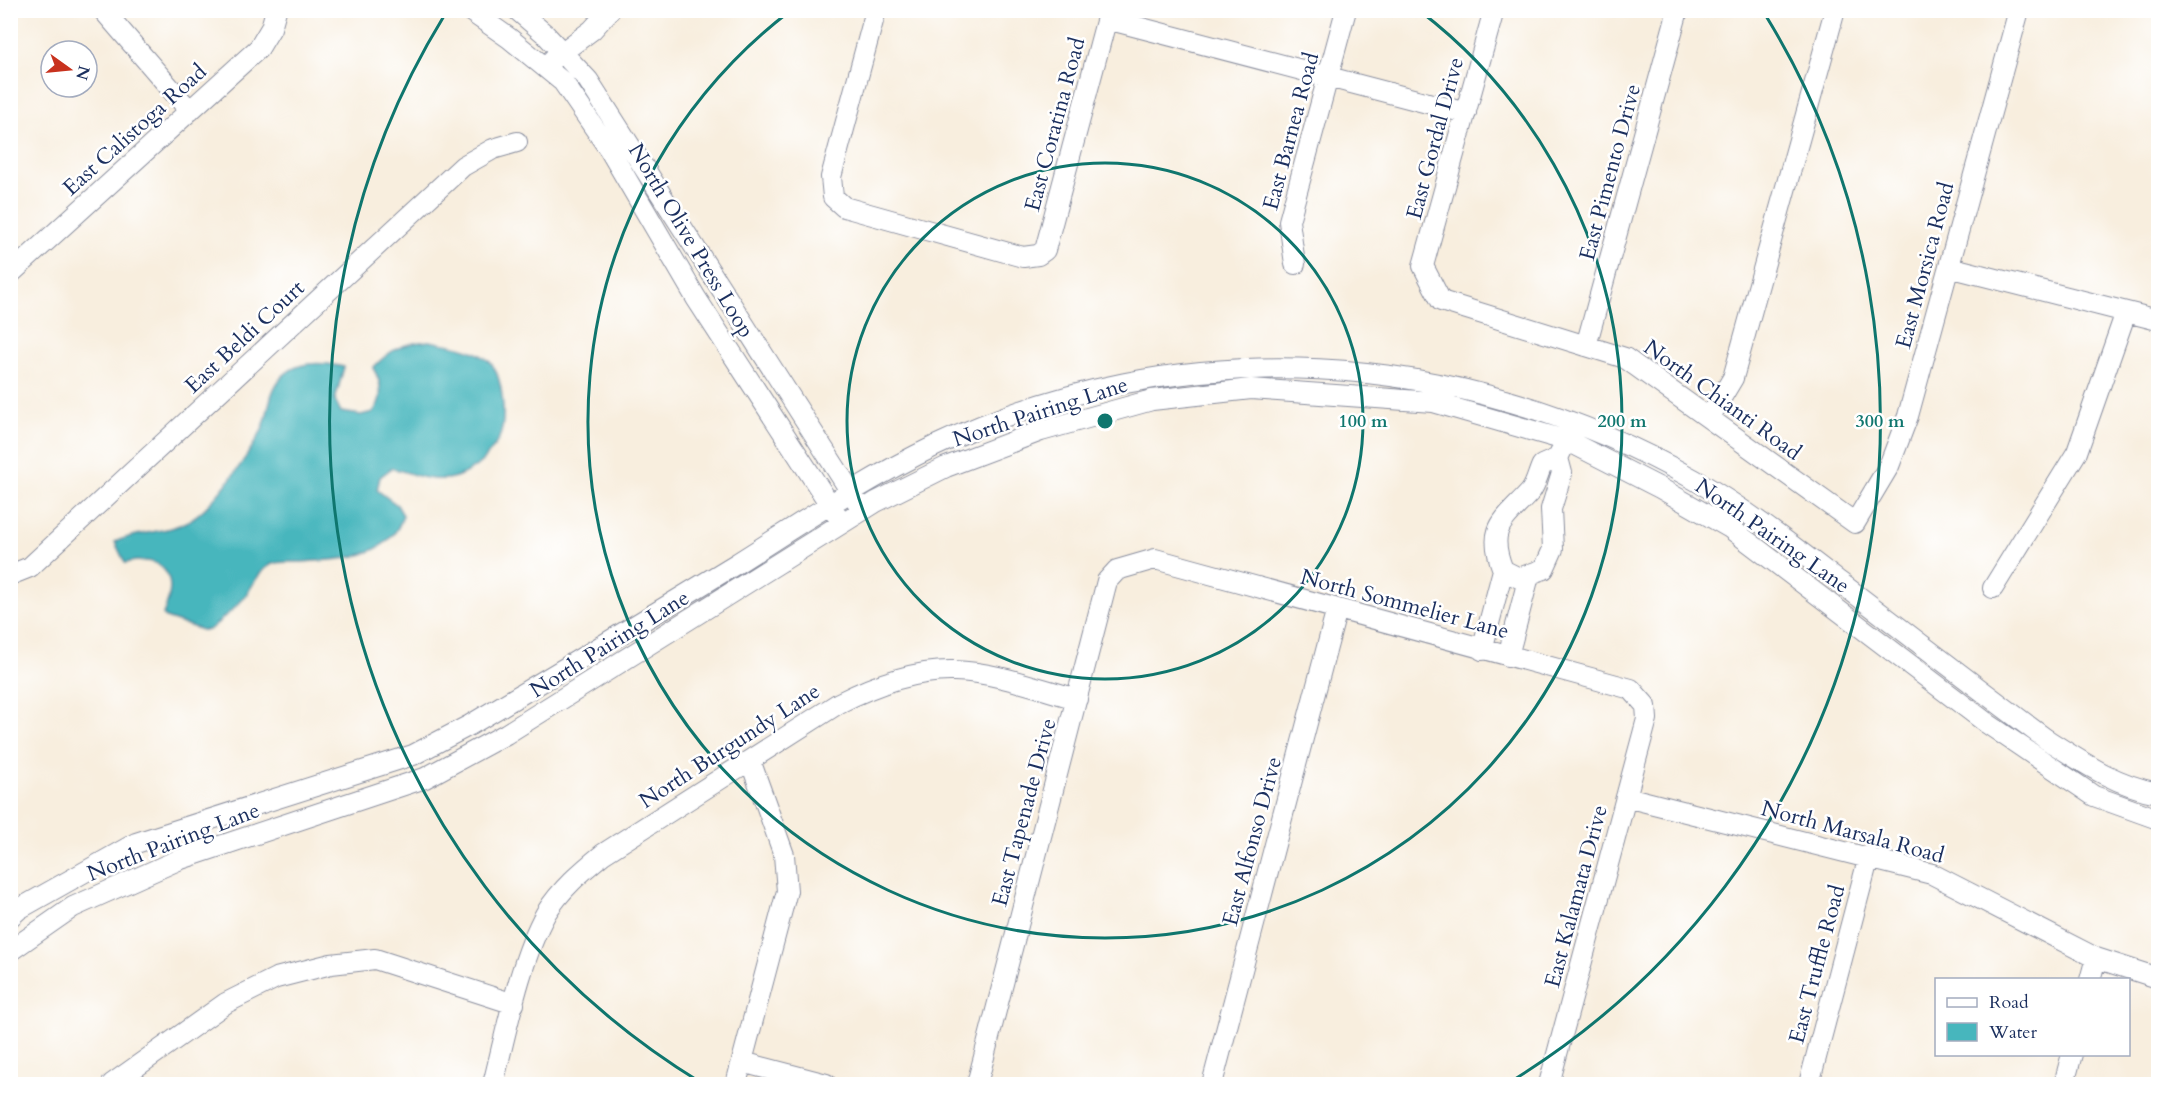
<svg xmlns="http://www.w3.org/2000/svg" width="2169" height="1095" viewBox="0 0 2169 1095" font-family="Cardo,serif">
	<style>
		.water { fill: #47b6bd; stroke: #31728e; stroke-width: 1.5 }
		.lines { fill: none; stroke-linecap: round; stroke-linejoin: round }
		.street-casing { stroke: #8a8e9e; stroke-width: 22 }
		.street { stroke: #fff; stroke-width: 20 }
		.ring { fill: none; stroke: #0f766e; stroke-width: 3 }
		.labels { text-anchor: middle; stroke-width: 5; stroke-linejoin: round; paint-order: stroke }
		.street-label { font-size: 22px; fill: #1b2f5e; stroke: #fff }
		.centre { fill: #0f766e; stroke: #fff; stroke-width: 3 }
		.ring-label { font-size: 18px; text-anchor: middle; font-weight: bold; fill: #0f766e; stroke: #fff; stroke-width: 5; stroke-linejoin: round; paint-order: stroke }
	</style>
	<rect width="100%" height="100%" fill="#fff"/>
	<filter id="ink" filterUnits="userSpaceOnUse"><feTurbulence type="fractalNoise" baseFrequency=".0167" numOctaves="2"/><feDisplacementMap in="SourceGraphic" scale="12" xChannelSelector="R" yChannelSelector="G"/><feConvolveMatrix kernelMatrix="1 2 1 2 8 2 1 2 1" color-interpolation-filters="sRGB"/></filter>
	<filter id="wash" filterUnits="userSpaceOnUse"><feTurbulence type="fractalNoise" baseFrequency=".008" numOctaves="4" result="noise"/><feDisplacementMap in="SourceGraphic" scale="24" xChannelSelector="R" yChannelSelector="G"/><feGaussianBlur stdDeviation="1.35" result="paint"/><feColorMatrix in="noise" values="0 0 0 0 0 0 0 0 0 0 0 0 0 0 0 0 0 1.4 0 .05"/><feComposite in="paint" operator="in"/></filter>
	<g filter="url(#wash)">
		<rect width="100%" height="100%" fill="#f8eede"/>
		<path class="water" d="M429,341C449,345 474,347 490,362C503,376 507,421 499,438C490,456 475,470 456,477C434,484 413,474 392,468L380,477L377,490L397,505L403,515C391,560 337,560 299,562C291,562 279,561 272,564C257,572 253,587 243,599C233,610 220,621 209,630H202L166,618L163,614C179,578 166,553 125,563L115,542C139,530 167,534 190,520C216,504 247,457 262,430C267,419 268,406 272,394C284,361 314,360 344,367L335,400L341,412L361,415L373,412C384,398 382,383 373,368C390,349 404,343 429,341Z"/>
	</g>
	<g filter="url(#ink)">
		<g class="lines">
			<g class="street-casing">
				<path id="street" d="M103,10L190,111
					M469,10L509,38L563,82L609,149L696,298L836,514
					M517,10L545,34L588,80L858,503
					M876,10L831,177L833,197L844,207L1023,257L1038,255L1045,250L1109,10
					M1494,10L1423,266L1441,301L1625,358L1855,523L1889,466L1908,416L2019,10
					M1107,19L1466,113
					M553,59L592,30L610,10
					M1295,264L1289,221L1346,10
					M1949,267L2158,320
					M10,274L259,48L271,28L276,10
					M1586,346L1678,10
					M1709,418L1733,378L1835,10
					M1558,458L1562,473L1551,509L1553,549L1544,569L1519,578L1503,570C1486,527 1504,521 1530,492C1536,485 1538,473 1542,465L1558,458L1571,430
					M10,575L30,567L463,166L493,149L517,142
					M1993,588L2077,452L2126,312
					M1482,650L1503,570
					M1508,656L1529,576
					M1626,797L1932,874L2096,958L2158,978
					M10,917L19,909L136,843L413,755L470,725C559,672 648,618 736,564C801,523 866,479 935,446C1180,329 1461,347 1695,480C1747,510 1794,547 1841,583C1909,635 1977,688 2046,739C2082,762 2115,785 2158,793
					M10,951L73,907L178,860L425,778L506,734L876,502L946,467L1041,431L1152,400L1251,389L1433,402L1568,441L1660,488L1730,528L1988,724L2094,796L2158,819
					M2090,980L2096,958
					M742,1062L826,1084
					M112,1084L226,1003L276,978L331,964L375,959L514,1004
					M493,1084C506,1033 520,959 546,913C561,889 582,871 603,854L839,703C874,685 914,670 954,671C995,672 1037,688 1077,699
					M736,1084L787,891L784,855L750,760
					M977,1084L1107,581L1117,570L1155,559L1631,689L1646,706L1647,719L1549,1084
					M1212,1084L1337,609
					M1809,1084L1869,856
					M2064,1084L2072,1054"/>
			</g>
			<use href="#street" class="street"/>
		</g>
	</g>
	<g class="ring">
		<circle cx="1105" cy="421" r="258"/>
		<path d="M1420 11A517 517 0 1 1 790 11"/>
		<path d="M700 1082A775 775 0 0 1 444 16M1766 16A775 775 0 0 1 1510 1082"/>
	</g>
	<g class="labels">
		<g class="street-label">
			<text transform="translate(1054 124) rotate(-75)" y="8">East Coratina Road</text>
			<text transform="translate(134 129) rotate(-42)" y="8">East Calistoga Road</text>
			<text transform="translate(1290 131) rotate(-75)" y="8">East Barnea Road</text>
			<text transform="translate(1434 138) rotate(-75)" y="8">East Gordal Drive</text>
			<text transform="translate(1609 172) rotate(-75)" y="8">East Pimento Drive</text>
			<text transform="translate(692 240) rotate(59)" y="8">North Olive Press Loop</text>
			<text transform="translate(1924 265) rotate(-75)" y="8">East Morsica Road</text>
			<text transform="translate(244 336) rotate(-43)" y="8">East Beldi Court</text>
			<text transform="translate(1723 399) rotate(36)" y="8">North Chianti Road</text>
			<text transform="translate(1040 411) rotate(-18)" y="8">North Pairing Lane</text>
			<text transform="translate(1773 535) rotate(35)" y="8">North Pairing Lane</text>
			<text transform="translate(1405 603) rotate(15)" y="8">North Sommelier Lane</text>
			<text transform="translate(609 643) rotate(-32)" y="8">North Pairing Lane</text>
			<text transform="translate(729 745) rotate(-33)" y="8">North Burgundy Lane</text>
			<text transform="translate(1023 812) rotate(-75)" y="8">East Tapenade Drive</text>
			<text transform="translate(1853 831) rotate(15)" y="8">North Marsala Road</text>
			<text transform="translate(173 841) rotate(-21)" y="8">North Pairing Lane</text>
			<text transform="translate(1251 841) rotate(-75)" y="8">East Alfonso Drive</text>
			<text transform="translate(1575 896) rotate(-75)" y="8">East Kalamata Drive</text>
			<text transform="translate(1816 964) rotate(-75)" y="8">East Truffle Road</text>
		</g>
	</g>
	<circle cx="1105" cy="421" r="9" class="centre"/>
	<g class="ring-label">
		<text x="1363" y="427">100 m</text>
		<text x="1622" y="427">200 m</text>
		<text x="1880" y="427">300 m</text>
	</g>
	<rect width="2169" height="1095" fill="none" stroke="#fff" stroke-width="36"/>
	<rect x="1935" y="978" width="195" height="78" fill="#ffffff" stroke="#a4acbf" stroke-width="1.5"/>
	<rect x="1947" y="998" width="30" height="9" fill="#ffffff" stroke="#a4acbf" stroke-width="1.5"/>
	<text x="1989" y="1008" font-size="18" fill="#1b2f5e">Road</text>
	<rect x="1947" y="1023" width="30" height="18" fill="#47b6bd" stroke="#a4acbf" stroke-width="1.5"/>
	<text x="1989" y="1038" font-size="18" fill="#1b2f5e">Water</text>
	<g transform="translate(69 69) rotate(105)"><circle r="28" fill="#ffffff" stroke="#a4acbf" stroke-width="1.5"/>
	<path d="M0-4.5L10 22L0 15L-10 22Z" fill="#c8321e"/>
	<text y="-9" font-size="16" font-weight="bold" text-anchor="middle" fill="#1b2f5e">N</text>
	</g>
</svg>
